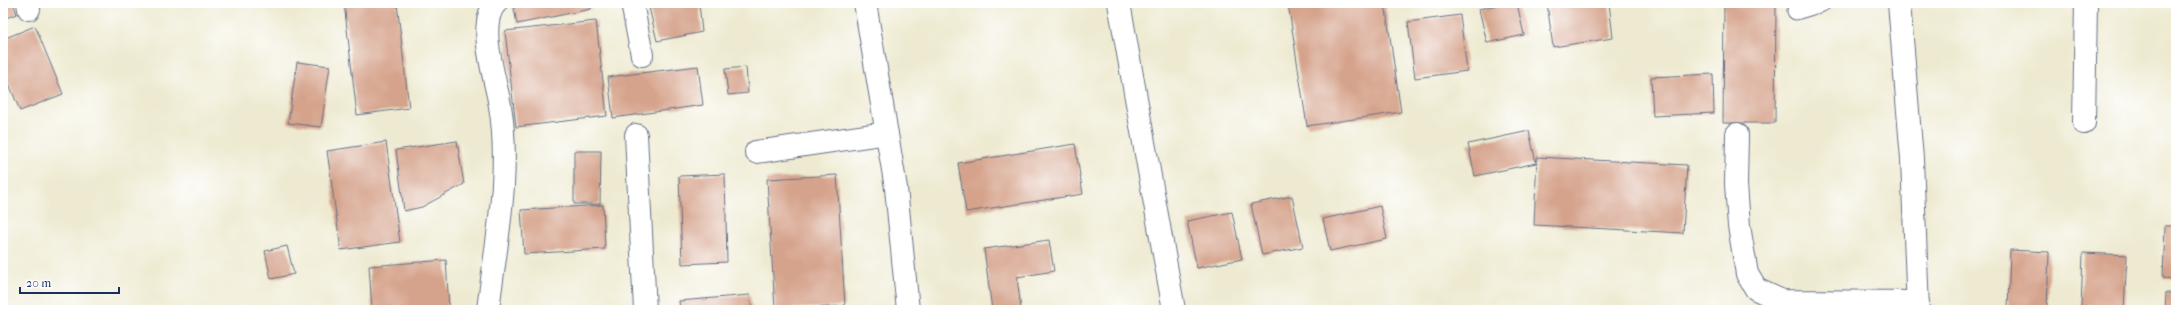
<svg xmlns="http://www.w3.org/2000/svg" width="2179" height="313" viewBox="0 0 2179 313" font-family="'IM FELL French Canon',serif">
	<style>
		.building { fill: #d5a38b }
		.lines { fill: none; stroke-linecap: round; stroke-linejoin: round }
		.lane-casing { stroke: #657086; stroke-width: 19 }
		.street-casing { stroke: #657086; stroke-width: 24 }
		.lane { stroke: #fff; stroke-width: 17 }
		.street { stroke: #fff; stroke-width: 22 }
	</style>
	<rect width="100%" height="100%" fill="#fff"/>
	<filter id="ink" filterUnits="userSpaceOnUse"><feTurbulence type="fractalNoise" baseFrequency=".025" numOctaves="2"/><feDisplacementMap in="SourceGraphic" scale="8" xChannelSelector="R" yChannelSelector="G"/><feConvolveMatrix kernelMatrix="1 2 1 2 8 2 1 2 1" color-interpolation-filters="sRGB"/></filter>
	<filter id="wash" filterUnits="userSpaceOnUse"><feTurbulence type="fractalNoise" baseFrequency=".012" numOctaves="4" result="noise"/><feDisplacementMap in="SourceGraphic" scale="16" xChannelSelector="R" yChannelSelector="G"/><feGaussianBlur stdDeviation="0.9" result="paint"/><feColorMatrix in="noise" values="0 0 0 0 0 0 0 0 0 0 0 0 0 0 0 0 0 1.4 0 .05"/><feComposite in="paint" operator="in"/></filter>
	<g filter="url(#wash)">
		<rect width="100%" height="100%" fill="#eeead1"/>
		<g id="blocks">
			<path class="building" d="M3,3H13L17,14L3,19Z
				M344,3H397L409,108L357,115Z
				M513,3H590L591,9L517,24Z
				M648,3H699L702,32L657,41Z
				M1288,3H1385L1401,112L1307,126Z
				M1506,3H1517L1524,35L1487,43L1479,9Z
				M1547,3H1609L1613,38L1553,47Z
				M1724,3H1776L1775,123H1723Z
				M1460,15L1467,71L1415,78L1408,22Z
				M596,21L607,116L516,127L505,31Z
				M35,26L63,94L20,111L3,69V39Z
				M2175,42H2176V108L2174,107Z
				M297,62L330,66L321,127L288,123Z
				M698,66L703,105L613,118L608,77Z
				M746,67L748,93L728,95L725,69Z
				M1713,74L1714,113L1653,116L1651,77Z
				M1529,131L1536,163L1475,176L1468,144Z
				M457,141L464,184L422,207L404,211L396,150Z
				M386,142L400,242L341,250L327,151Z
				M1075,144L1083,194L966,212L958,163Z
				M574,151H601L600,204H574Z
				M1537,157L1687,165L1683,233L1534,225Z
				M725,174L727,262L682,264L679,176Z
				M837,175L845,306L775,310L767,179Z
				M1292,196L1303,247L1262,255L1251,204Z
				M603,205L605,249L524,254L521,210Z
				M1380,206L1387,239L1330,251L1323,219Z
				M1232,212L1242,259L1197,268L1187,221Z
				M2165,226H2176V279L2163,278Z
				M1049,240L1054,271L1017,277L1021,310H992L984,249Z
				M287,246L294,274L271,279L265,251Z
				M2010,250L2049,252L2047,310H2008Z
				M2083,253L2127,255L2124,310H2081Z
				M446,260L449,310H372L369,266Z
				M2166,293H2176V310H2165Z
				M750,295L752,310H680L679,301Z"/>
		</g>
	</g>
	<g filter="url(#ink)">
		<use href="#blocks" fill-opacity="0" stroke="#657086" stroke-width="1"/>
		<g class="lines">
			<g class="lane-casing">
				<path id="lane" d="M1796,11L1822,3"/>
			</g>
			<g class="street-casing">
				<path id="street" d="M28,3L29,9
					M632,3L642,55
					M865,3L896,188L908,310
					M1119,3L1174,310
					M1899,3L1912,159L1918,310
					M2084,123L2086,3
					M1737,134L1736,184L1739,226L1747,274L1756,289L1782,301L1918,302
					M636,135L645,310
					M756,152L887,133
					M488,310C496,243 511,173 500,106C496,80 476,24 496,3"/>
			</g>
			<use href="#lane" class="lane"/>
			<use href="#street" class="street"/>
		</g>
	</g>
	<rect width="2179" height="313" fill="none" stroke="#fff" stroke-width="16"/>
	<path d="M20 287v6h99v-6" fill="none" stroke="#1b2f5e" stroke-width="2"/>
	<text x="26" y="287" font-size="12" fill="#1b2f5e" stroke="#ffffff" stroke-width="3" paint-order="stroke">20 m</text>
</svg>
